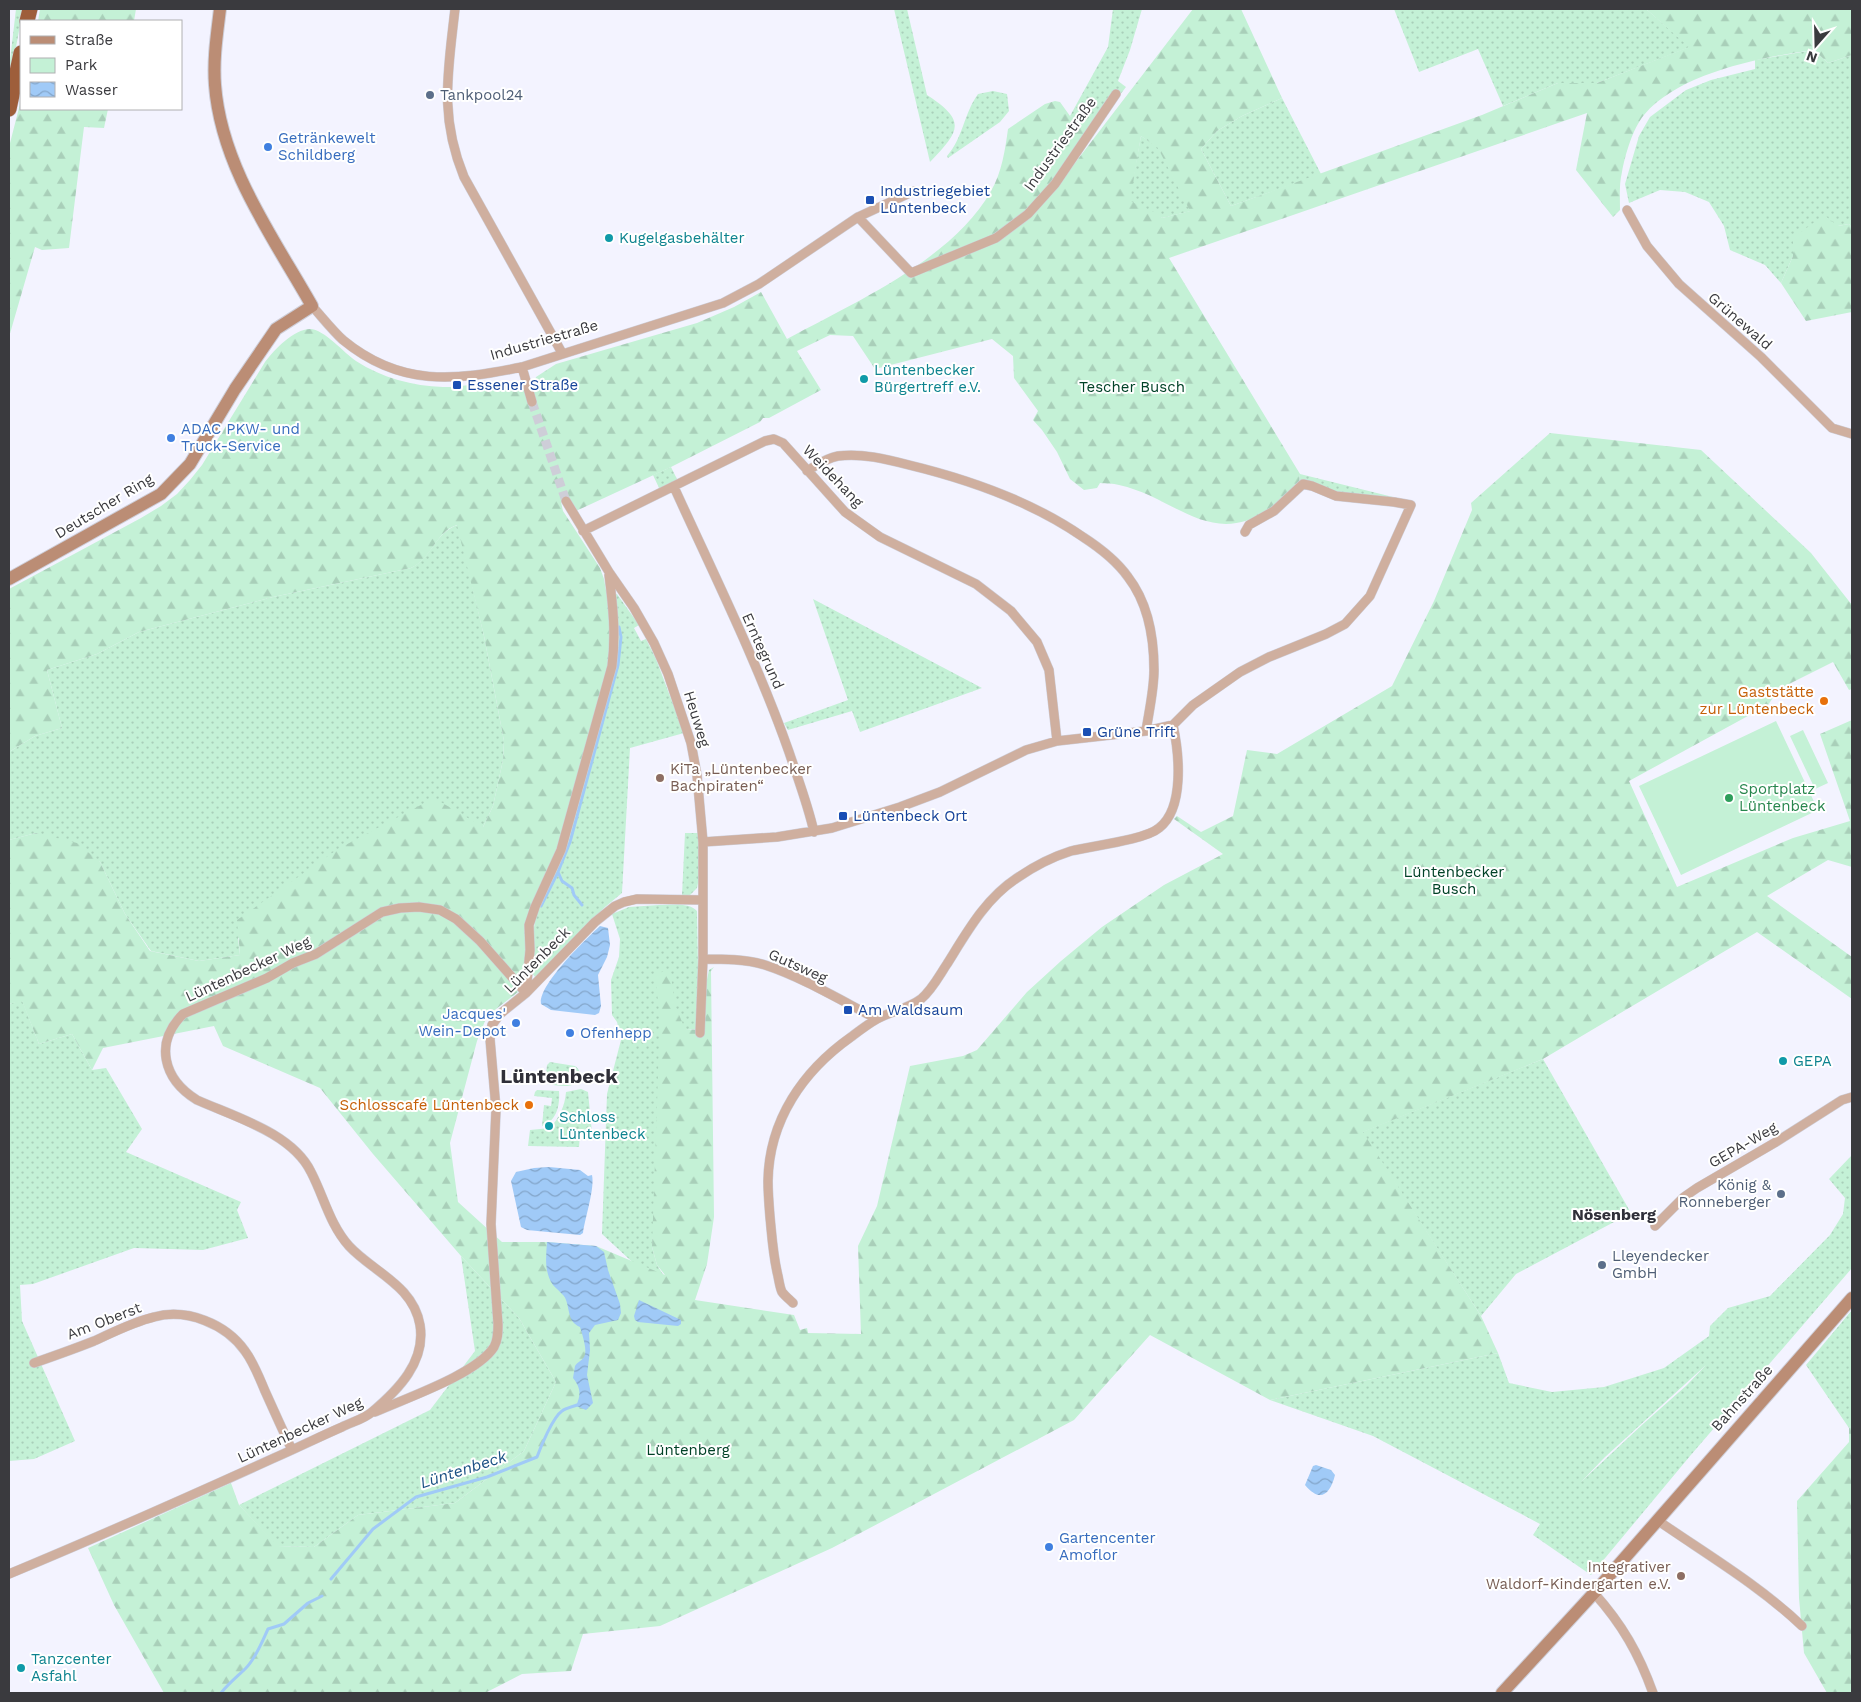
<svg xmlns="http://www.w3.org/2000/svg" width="1861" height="1702" viewBox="0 0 1861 1702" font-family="'Work Sans',sans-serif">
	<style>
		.green { fill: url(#green-dots); fill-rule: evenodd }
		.forest { fill: url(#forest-firs); fill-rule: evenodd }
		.pitch { fill: #c4f1d6 }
		.water { fill: url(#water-waves) }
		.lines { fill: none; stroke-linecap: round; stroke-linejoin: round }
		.stream { stroke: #a0caf7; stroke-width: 3 }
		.street-tunnel { stroke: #ceced8; stroke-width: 9; stroke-dasharray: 9 4.5; stroke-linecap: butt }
		.street-casing { stroke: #ceced8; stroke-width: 10 }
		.secondary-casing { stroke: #ceced8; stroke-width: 14 }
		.highway-casing { stroke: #ceced8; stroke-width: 16 }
		.street { stroke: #cfaf9f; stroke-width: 9 }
		.secondary { stroke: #bb8d75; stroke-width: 12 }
		.highway { stroke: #9e5e3b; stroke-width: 15 }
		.service-dot { fill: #5c6f8a; stroke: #fff; stroke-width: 2 }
		.shop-dot { fill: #3f7fe0; stroke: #fff; stroke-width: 2 }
		.transit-dot { fill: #1a4fb4; stroke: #fff; stroke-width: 2 }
		.culture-dot { fill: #0f9aa8; stroke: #fff; stroke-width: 2 }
		.food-dot { fill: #e8710a; stroke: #fff; stroke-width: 2 }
		.education-dot { fill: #8d6e63; stroke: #fff; stroke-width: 2 }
		.leisure-dot { fill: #2e9e5b; stroke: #fff; stroke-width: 2 }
		.labels { text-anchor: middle; stroke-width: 4; stroke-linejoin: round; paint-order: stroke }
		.service-label { font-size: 15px; fill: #4e5e75; stroke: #fff; text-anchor: start }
		.shop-label { font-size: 15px; fill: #366cbe; stroke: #fff; text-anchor: start }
		.street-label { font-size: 15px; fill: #3a3a3e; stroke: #fff }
		.transit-label { font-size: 15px; fill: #164399; stroke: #fff; text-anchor: start }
		.culture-label { font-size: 15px; fill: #0d838f; stroke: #fff; text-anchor: start }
		.park-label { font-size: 15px; fill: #014227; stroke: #fff }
		.food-label { font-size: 15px; fill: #c56008; stroke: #fff; text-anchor: end }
		.education-label { font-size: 15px; fill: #785e54; stroke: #fff; text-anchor: start }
		.leisure-label { font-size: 15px; fill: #27864d; stroke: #fff; text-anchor: start }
		.neighbourhood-label { font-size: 16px; font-weight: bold; fill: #303039; stroke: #fff }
		.water-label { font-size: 16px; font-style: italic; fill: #194f83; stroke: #fff }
		.district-label { font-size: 20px; font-weight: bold; fill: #303039; stroke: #fff }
	</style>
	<defs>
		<pattern id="green-dots" width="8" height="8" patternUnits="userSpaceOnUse" patternTransform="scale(1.25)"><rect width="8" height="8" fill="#c4f1d6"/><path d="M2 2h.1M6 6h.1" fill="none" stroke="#a9cfb9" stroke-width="1.8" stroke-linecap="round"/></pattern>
		<pattern id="forest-firs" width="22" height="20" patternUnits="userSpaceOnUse" patternTransform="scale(1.25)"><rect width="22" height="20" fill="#c4f1d6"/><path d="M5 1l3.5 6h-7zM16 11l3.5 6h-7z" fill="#a9cfb9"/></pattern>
		<pattern id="water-waves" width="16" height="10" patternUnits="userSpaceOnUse" patternTransform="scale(1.25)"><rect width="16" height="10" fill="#a0caf7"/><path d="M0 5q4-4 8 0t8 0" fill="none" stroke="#83a5c9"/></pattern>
	</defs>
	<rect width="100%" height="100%" fill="#f3f3ff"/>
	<path class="green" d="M16,9H23L9,85V69Z
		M894,9H907L927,95C967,121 960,131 930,162Z
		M1113,9H1142L1130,50L1118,81L1126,87L1098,124L1090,127L1070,116L1108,47Z
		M1394,9H1646L1690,47L1597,83H1558L1503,106L1478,49L1419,72Z
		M1814,50L1828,63L1852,55V228L1849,224L1838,226L1793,256L1781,283L1765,265L1730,250L1724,226L1709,202L1685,192L1660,190L1629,203L1625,184L1639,136L1650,117L1686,90L1711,80L1755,69V60Z
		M993,91L1007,94L1009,111L1000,122L948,158L947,156C963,138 964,113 978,94Z
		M1282,98L1321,174L1231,206L1201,149L1217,131L1242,116Z
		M1141,136L1158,147L1191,211L1162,218L1129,201Z
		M671,467L678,481L660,490L653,475Z
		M1300,474L1397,498L1336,493L1299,483Z
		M458,525L484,636L504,741L503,760L493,806L483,827L238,938L240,955L199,961L151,951L125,914L100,862L36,833L9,840V752L35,736L62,728L47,670L97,654L139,632L273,597L411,568C431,559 436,531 458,525Z
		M617,594L639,625L634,628L641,641L646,639L656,659L684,733L630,748L622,893L605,907L535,977L532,973L534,927L537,911L567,842L614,595Z
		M813,599L982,688L860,732L852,711L788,730L784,723L848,700Z
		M685,833H698V883L697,888L690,895H682Z
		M659,905C670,905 689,902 697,911L699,1029H673L652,1247L657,1265L664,1276L642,1271L602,1234L607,1094L621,1040L617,1022L612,1015L611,980L619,957L620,939L612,914L629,907Z
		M22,1000L39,1044L72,1034L92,1070L106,1068L142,1129L126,1152L241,1202L237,1210L248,1238L203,1250L134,1248L33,1284L20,1285L22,1321L75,1441L34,1459L9,1461V1004Z
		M1543,1059L1631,1213L1516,1274L1481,1316L1362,1132Z
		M550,1062L575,1066C579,1069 580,1071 580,1076C577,1091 557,1085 547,1084L545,1082L547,1065Z
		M581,1089L588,1092L592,1133L580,1134L579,1147L528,1146L530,1130L550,1128C559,1118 565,1106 566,1092Z
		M537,1090L559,1091C560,1105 557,1121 542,1126L544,1105L551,1106L552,1098L534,1096L535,1092Z
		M1852,1155V1268L1690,1456L1591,1575L1533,1535L1540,1524L1373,1436L1270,1400L1498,1353L1509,1383L1552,1392L1604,1387L1664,1368L1709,1336L1710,1326L1728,1308L1770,1296L1830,1235L1843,1214L1845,1198L1829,1179ZM1706,1365L1687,1385L1643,1424L1581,1482L1605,1457Z
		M461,1256L519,1318L556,1382L524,1451L455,1503L358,1515L314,1547L277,1546L239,1505L430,1410L475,1351Z
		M1852,1310V1426L1849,1428L1806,1365Z"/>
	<path class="forest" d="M40,9H136L134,21H38Z
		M1193,9H1241L1282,98L1242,116L1217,131L1201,149L1231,206L1482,115L1558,83H1597L1689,47L1646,9H1852V55L1828,63L1814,50C1762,57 1679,73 1644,115C1633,128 1625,155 1622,172C1619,184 1620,198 1620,210L1613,217L1576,170L1587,113L1169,258L1300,474L1299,483C1290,492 1281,502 1270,509C1210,549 1175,497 1119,485C1113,483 1106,484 1100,483L1097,488L1084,490L1070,479L1057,452L1042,430L1033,420L1038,411L1014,378L1013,356L992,339L875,369L853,336L830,335L797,351L821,390L769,418H763L760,422L671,467L576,511L570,499L561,502L563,511L600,568L604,579L611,619L610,660L557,848L526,921L525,949L527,952L524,977L521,978H507L518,992L487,1016L477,1041L450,1143L458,1202L502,1242H547L596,1246L665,1275L657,1265L652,1247L660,1018L655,975L664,971L671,976L675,1005L685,1029L704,1030L705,989L709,970L714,967L711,971L714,1217L707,1264L695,1300L794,1315L800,1330L807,1328L808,1333L861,1334L858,1246L877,1206L910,1066L963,1056L977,1050L1027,992L1061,961L1102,927L1164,885L1223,854L1174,819L1177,816L1201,832L1233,816L1247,750L1277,754L1392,686L1434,601L1472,510L1471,503L1550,433L1701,450L1811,553L1852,605V689L1849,690L1833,662L1779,689L1768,705L1629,781L1677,887L1793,838L1850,821L1820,734L1852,720V867L1828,860L1767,896L1852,957V999L1757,932L1543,1059L1363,1132L1481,1316L1498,1353L1270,1400L1150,1335L1074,1420L832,1548L660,1626L583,1634L571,1671L522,1674L485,1693H164L114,1605L88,1548L231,1483L239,1505L278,1546L314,1547L358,1515L455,1503L524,1451L556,1382L519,1318L461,1256L373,1154L320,1088L223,1046L214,1026L103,1048L92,1070L72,1034L39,1044L22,1001L9,1004V840L36,833L77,843L100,862L125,914L150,951L199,961L240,955L237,920L338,849L434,798L483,827L493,806L503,760L504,741L484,636L457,525C436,531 431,560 411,568L273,597L139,632L97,654L47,670L62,728L35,736L9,752V589L141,518L161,506L177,494L190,480L202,465L265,362C274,350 294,329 310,329C324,329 344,353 356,361C382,378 413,386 443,387C464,388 510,375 525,391L532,389L536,377L556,364L697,323L734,307L761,292L787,339C855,302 952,260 991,191C1002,172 1005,150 1008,129L1045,104L1055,101L1060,102L1070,116L1090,126L1065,176ZM1141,136L1158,148L1190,211L1162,218L1156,213L1130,201Z
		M21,100V109H108L104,128L84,127L69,248L42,250L35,247L9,337V147Z
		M1824,215L1838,226L1849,224L1852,228V312L1806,321L1781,283L1793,256V238Z
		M1852,1426V1693H1827L1804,1653L1799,1598L1797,1501L1849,1442V1428Z"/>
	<path class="pitch" d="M1776,721L1818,810L1681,875L1639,786Z
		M1803,730L1828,783L1815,789L1790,736Z"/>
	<path class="water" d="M600,926L608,928L610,945L607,957L598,975L601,1006L599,1013L595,1015L551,1010L541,1004C538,985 586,939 600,926Z
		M549,1167L580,1170L588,1176L592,1175C595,1188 585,1218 583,1233L580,1235L527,1230L521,1227L511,1181L516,1172L534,1168Z
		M547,1242L596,1246L604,1252L608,1270L620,1304L621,1313L618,1320L595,1325L589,1333L590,1350L587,1375L593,1403L586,1410L576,1406C581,1395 581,1388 573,1378L575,1366C577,1362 582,1361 584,1357C588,1350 582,1334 580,1327C568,1322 570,1311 566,1300C564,1294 557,1290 553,1285C544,1272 546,1257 547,1242Z
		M639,1300L681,1320V1324L678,1326L638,1322L635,1320L634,1316Z
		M1316,1465L1331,1470L1335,1475C1330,1495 1320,1503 1305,1485L1313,1466Z"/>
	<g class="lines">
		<path class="stream" d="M582,905L574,895L572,888L562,881L558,872L570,842L618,665L621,637L619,627
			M541,906L558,872
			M331,1579L373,1529L416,1497L487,1477L537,1457C541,1446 553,1417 562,1411C566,1408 572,1407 577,1405
			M221,1693C229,1683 238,1676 246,1668C256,1658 262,1642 268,1629L284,1624L308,1603L322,1596"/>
		<path class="street-tunnel" d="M532,402L566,501"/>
		<g class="street-casing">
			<path id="street" d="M455,9C448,72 439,116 464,177L562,353
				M1627,210L1647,246L1679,284L1761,357L1832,428L1852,434
				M858,217L911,273L996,238L1028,214L1055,184L1116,94
				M312,306C322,317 332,330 343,340C400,387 455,381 522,367L723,303L759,284L858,217L914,191
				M522,367L532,402
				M807,471C817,465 826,458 838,456C862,453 886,459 909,465C971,480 1031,501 1083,537C1100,548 1116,560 1128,577C1148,603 1154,638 1154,670C1154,690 1149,711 1146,731
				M674,487C714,575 757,661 789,752C798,779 808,805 814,832
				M566,501L609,572L634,608L654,643L668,674L691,743L697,775L703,842V959L700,1033
				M583,531L765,441L774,439L783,443L845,512L880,537L976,584L1011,611L1037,642L1049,670L1057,741
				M703,842L777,837L832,828L900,807L940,792L1026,750L1057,741L1146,731L1173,725L1193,705L1240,672L1269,657L1326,634L1345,624L1370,596L1411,505L1394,502L1336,496L1312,486L1303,484L1274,511L1249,525L1245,532
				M703,959C724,959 745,959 765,965C802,977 842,1001 877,1019
				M526,993L530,950L529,925L535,907L561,850L612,666C616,635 613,606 609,575
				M1655,1226L1684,1197L1697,1188L1776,1142L1842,1100L1852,1097
				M793,1303C790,1300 785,1296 782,1292C780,1288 779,1281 778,1276C773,1256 772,1237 770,1217C769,1205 768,1193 768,1181C769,1120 803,1071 851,1037C859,1031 868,1024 877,1019C891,1011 908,1009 921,999C932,990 939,976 947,964C967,932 985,899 1017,878C1033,867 1052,857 1071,851C1091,846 1145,840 1159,828C1185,808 1179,753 1173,725
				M34,1363C54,1356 74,1349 94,1341C114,1332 133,1322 154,1317C187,1308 226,1324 245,1351C254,1363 259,1377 265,1391C274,1411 283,1431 292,1450
				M375,1412C406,1398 477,1374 494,1347C498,1340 498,1332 498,1324L491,1224L496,1109L490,1039L492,1025L500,1014L526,993L595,922L615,906L624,902L637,899L703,900
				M1657,1520C1706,1554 1759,1585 1802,1626
				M9,1574C98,1537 186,1498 274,1458C297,1448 319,1437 342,1427C352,1422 364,1419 372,1412C398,1390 426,1362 420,1325C413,1285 373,1272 349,1246C330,1225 324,1197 311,1172C292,1133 235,1117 197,1100C163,1079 154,1043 183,1014L267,978L293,963L316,954L382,912L400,908L419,907L440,910L456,919L480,941L526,993
				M1594,1593C1622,1624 1639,1654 1653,1693"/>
		</g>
		<g class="secondary-casing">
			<path id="secondary" d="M9,579L161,494L190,464L235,389L276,329L312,306C273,237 221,166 215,85C213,59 217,34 220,9
				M1502,1693L1594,1593L1852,1298"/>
		</g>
		<g class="highway-casing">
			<path id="highway" d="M27,21L30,9
				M9,109L21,53"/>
		</g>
		<use href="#street" class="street"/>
		<use href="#secondary" class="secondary"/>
		<use href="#highway" class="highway"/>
	</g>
	<g class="service-dot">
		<circle cx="430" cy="95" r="5"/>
		<circle cx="1781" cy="1194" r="5"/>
		<circle cx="1602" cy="1265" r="5"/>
	</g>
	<g class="shop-dot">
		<circle cx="268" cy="147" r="5"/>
		<circle cx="171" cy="438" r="5"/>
		<circle cx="516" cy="1023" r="5"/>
		<circle cx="570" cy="1033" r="5"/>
		<circle cx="1049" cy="1547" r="5"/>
	</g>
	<g class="transit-dot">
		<rect x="865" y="195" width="10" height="10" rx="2.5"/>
		<rect x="452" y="380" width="10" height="10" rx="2.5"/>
		<rect x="1082" y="727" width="10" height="10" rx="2.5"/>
		<rect x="838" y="811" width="10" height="10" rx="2.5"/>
		<rect x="843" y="1005" width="10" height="10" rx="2.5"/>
	</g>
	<g class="culture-dot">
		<circle cx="609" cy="238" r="5"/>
		<circle cx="864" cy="379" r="5"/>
		<circle cx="1783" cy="1061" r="5"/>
		<circle cx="549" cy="1126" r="5"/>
		<circle cx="21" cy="1668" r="5"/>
	</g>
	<g class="food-dot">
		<circle cx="1824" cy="701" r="5"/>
		<circle cx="529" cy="1105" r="5"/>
	</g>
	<g class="education-dot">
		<circle cx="660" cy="778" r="5"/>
		<circle cx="1681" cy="1576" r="5"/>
	</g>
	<circle class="leisure-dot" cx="1729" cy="798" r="5"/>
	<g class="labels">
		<g class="service-label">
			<text x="440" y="100">Tankpool24</text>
			<text x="1771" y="1190" text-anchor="end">König &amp;<tspan x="1771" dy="17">Ronneberger</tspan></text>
			<text x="1612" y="1261">Lleyendecker<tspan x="1612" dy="17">GmbH</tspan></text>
		</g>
		<g class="shop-label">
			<text x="278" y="143">Getränkewelt<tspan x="278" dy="17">Schildberg</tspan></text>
			<text x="181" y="434">ADAC PKW- und<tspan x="181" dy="17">Truck-Service</tspan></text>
			<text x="506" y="1019" text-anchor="end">Jacques'<tspan x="506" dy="17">Wein-Depot</tspan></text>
			<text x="580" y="1038">Ofenhepp</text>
			<text x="1059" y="1543">Gartencenter<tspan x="1059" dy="17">Amoflor</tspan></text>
		</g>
		<g class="street-label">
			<text transform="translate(1060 144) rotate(-54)" y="5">Industriestraße</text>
			<text transform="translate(1740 321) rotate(41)" y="5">Grünewald</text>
			<text transform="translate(544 340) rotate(-16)" y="5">Industriestraße</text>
			<text transform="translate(833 476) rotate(46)" y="5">Weidehang</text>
			<text transform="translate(104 506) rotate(-31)" y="5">Deutscher Ring</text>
			<text transform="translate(763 651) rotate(66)" y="5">Erntegrund</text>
			<text transform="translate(697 719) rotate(73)" y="5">Heuweg</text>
			<text transform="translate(537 960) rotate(-45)" y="5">Lüntenbeck</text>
			<text transform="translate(798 966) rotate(24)" y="5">Gutsweg</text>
			<text transform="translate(248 969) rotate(-25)" y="5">Lüntenbecker Weg</text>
			<text transform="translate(1743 1145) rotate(-30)" y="5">GEPA-Weg</text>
			<text transform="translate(104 1321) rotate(-21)" y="5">Am Oberst</text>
			<text transform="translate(1742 1398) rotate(-48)" y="5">Bahnstraße</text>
			<text transform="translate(300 1430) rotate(-25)" y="5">Lüntenbecker Weg</text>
		</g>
		<g class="transit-label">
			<text x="880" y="196">Industriegebiet<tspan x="880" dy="17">Lüntenbeck</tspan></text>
			<text x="467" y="390">Essener Straße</text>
			<text x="1097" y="737">Grüne Trift</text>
			<text x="853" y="821">Lüntenbeck Ort</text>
			<text x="858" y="1015">Am Waldsaum</text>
		</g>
		<g class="culture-label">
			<text x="619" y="243">Kugelgasbehälter</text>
			<text x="874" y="375">Lüntenbecker<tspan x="874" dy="17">Bürgertreff e.V.</tspan></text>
			<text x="1793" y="1066">GEPA</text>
			<text x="559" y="1122">Schloss<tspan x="559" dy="17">Lüntenbeck</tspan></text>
			<text x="31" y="1664">Tanzcenter<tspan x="31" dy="17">Asfahl</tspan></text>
		</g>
		<g class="park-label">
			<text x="1132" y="392">Tescher Busch</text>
			<text x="1454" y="877">Lüntenbecker<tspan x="1454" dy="17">Busch</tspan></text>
			<text x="688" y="1455">Lüntenberg</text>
		</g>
		<g class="food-label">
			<text x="1814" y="697">Gaststätte<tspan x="1814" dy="17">zur Lüntenbeck</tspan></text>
			<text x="519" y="1110">Schlosscafé Lüntenbeck</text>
		</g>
		<g class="education-label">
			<text x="670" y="774">KiTa „Lüntenbecker<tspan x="670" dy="17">Bachpiraten“</tspan></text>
			<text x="1671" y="1572" text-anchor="end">Integrativer<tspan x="1671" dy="17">Waldorf-Kindergarten e.V.</tspan></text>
		</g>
		<g class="leisure-label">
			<text x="1739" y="794">Sportplatz<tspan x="1739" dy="17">Lüntenbeck</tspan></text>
		</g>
		<g class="neighbourhood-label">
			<text x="1614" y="1220">Nösenberg</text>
		</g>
		<g class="water-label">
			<text transform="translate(463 1469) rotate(-18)" y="6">Lüntenbeck</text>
		</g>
		<g class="district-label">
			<text x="559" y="1083">Lüntenbeck</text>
		</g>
	</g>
	<rect width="1861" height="1702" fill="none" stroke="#3a3a3e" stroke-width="20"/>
	<rect x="20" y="20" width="162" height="90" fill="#ffffff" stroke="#b0b0b2"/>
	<rect x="30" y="36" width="25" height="8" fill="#bb8d75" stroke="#b0b0b2"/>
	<text x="65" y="45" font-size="15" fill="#3a3a3e">Straße</text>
	<rect x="30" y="58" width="25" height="15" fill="#c4f1d6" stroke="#b0b0b2"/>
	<text x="65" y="70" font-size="15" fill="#3a3a3e">Park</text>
	<rect x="30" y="82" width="25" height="15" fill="url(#water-waves)" stroke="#b0b0b2"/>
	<text x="65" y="95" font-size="15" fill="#3a3a3e">Wasser</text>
	<g transform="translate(1816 45) rotate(200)" stroke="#ffffff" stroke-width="4" paint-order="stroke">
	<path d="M0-4L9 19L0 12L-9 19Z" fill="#3a3a3e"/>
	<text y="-8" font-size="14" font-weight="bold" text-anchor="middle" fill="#3a3a3e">N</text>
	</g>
</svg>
